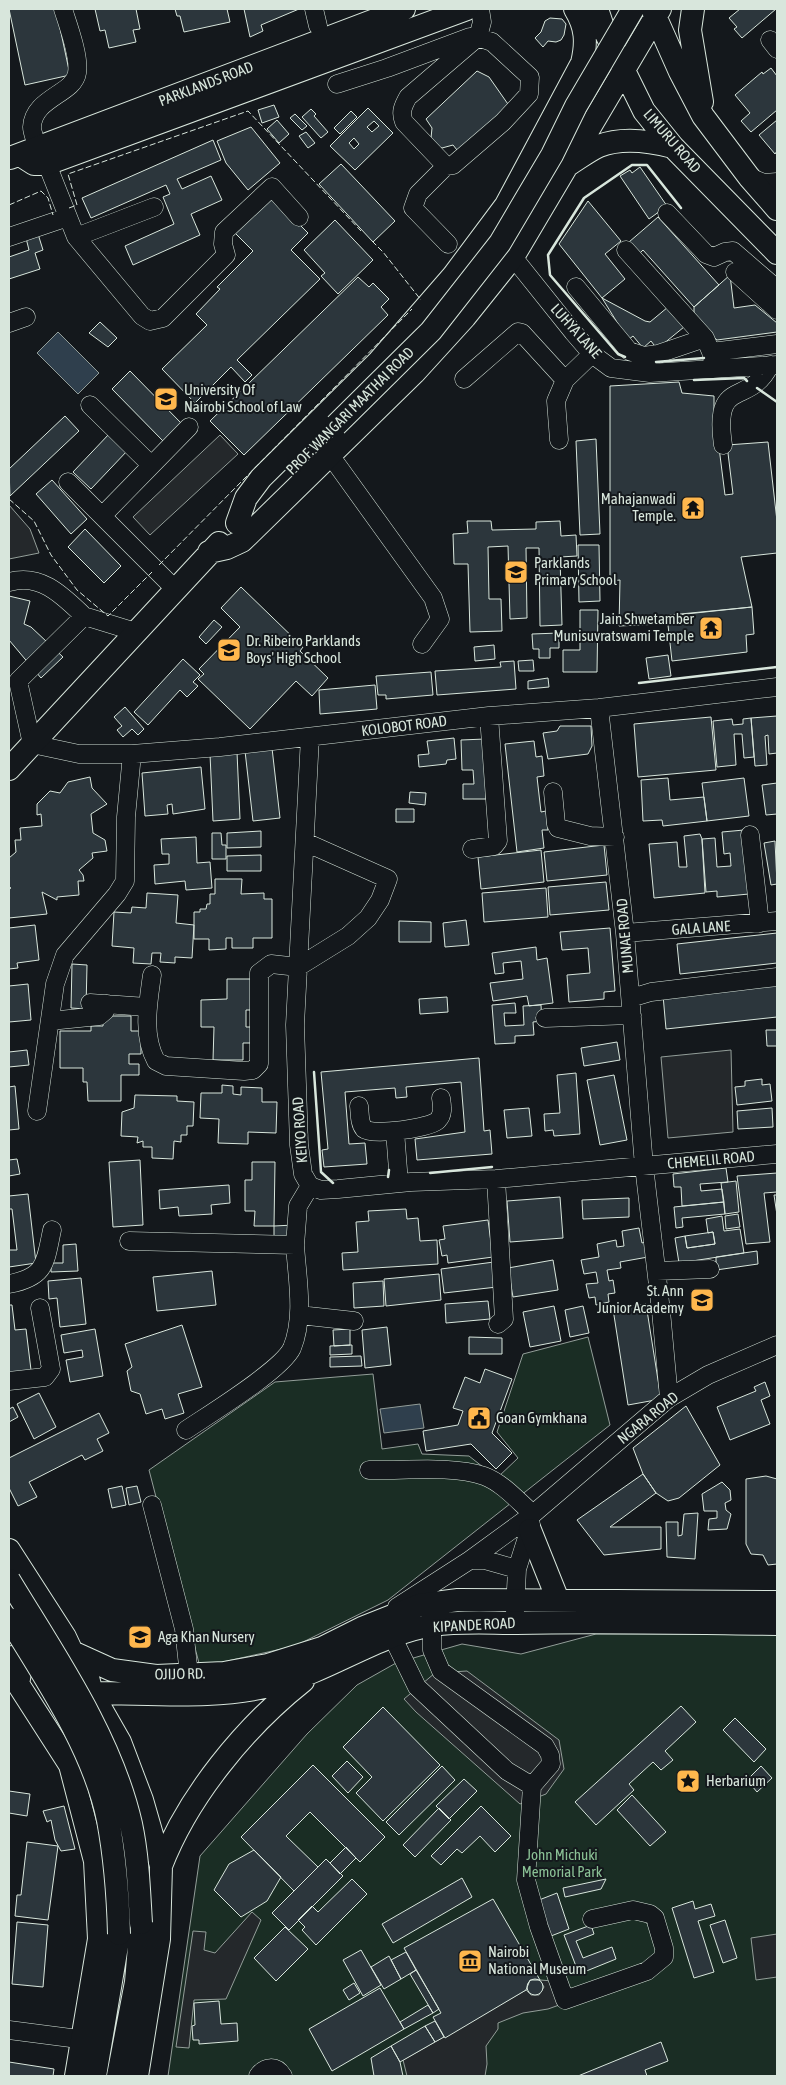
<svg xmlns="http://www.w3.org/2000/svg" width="786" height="2085" viewBox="0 0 786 2085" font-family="'Asap Condensed',sans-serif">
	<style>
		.green { fill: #1a2d24; stroke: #939e99 }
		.parking { fill: #24282b; stroke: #939e99 }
		.water { fill: #2f3f4d; stroke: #939e99 }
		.building { fill: #2c363c; stroke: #d8e6dc; fill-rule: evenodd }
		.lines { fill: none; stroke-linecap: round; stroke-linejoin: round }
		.minor-casing { stroke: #d8e6dc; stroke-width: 19 }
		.major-casing { stroke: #d8e6dc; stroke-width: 24 }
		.minor { stroke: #14181c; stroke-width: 18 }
		.major { stroke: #14181c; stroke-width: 22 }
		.major-bridge-casing { stroke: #d8e6dc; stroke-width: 24; stroke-linecap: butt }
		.major-bridge { stroke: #14181c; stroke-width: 22 }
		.fence { stroke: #d8e6dc; stroke-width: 1; stroke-dasharray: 6 2.5; stroke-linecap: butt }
		.wall { stroke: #d8e6dc; stroke-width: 2.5 }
		.labels { text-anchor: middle; stroke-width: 4; stroke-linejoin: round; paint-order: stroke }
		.street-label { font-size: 15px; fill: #d8e6dc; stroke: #14181c }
		.poi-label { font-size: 15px; fill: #d8e6dc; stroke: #14181c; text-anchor: start }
		.park-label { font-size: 15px; fill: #8ac095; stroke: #14181c }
	</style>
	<rect width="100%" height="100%" fill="#14181c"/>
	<path class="green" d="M588,1337L610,1425L388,1600L295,1646L200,1667L149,1470L275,1382L373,1374L382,1449L418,1444L422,1454L469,1456L497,1478L518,1458L497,1432L523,1354Z
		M596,1634H777V2076H168L200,1856L307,1734L357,1685L396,1663L462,1644L521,1654Z"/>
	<path class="parking" d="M220,435L238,454L150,535L133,517Z
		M9,505L30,529L39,553L9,559Z
		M731,1050L733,1132L668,1138L661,1057Z
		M467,1671L559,1740L564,1769L546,1794L520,1804L416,1712L404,1699L435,1673Z
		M252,1912L261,1920L226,1999L194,2000L189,2048L176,2047L193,1931L206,1932L204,1950L215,1953Z
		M777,1934V1977L756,1980L751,1938Z
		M540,1980L553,1981L562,2004L548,2009L523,2013L498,2023V2029L486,2046L487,2064L485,2076H407L403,2060L526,1990L531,1995H539L544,1987Z"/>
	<path class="water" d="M58,332L99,373L78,394L37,353Z
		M420,1404L424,1428L384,1433L380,1409Z"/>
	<path class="building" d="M9,9H56L70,75L25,85Z
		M95,9H136L140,29L133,30L136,42L109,48L105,30L100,31Z
		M175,9H227L230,22L184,32L180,16H177Z
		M244,9H299L261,25L263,31L250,37Z
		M740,9H776L742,38L734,29L737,27L729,18Z
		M550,18L562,19L566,24L564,35L561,40L556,42L548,41L543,47L535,38L541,32L545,21Z
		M771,68L777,76V110L751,132L741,121L750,113L735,95L762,72L763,74Z
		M477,71L489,77L510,107L461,155L453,145L442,148L436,146L431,138L432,128L426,119Z
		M274,105L279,117L262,123L258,110Z
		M368,108L393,133L355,170L330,146ZM374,121L379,126L372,132L367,127ZM354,138L359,144L354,149L349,143Z
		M311,109L316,114L314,116L328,132L321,138L302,117Z
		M351,111L357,117L340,134L334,128Z
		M295,114L307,126L302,130L290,118Z
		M277,120L289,134L279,143L267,129Z
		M777,120V151L775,154L759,135Z
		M251,127L280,163L248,190L226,163L217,141Z
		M306,132L315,143L308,148L299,136Z
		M213,140L221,160L177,179L182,189L211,176L222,200L191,214L200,235L133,265L125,246L174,224L163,197L170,194L166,185L91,218L82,198Z
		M341,164L395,221L373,242L319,184Z
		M640,167L667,206L649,219L620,176L630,170L632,173Z
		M269,194L308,233L291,250L320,279L237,360L252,375L245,382L231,367L195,403L162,369L207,325L196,314L220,289L217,287L253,251L232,230Z
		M588,201L621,241L605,254L625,279L602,298L559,244Z
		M658,217L719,285L694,307L643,250L639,254L629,242Z
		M335,220L373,260L338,294L321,276L325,273L304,250Z
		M38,234L43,250L35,253L40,269L9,279V257L29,250L26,238Z
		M730,275L734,308L755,305L777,323V332L717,340L694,321V307Z
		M358,277L369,287L373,283L389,299L381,307L388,315L244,455L210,421Z
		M602,298L645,321L650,322L668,307L684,327L657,349L651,341L643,348L633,336L628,340Z
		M100,322L117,338L108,347L89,333Z
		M130,371L182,424L164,442L112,389Z
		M679,382L682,393L714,396V408L725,495L733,494L727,445L768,442L777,521V553L741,557L752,607L660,616V624L619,626L620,580L610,581V386Z
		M65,416L79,431L10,496L9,469Z
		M110,433L128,450L91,489L73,472Z
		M596,439L600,534L580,535L576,441Z
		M52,480L87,519L71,534L36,494Z
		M467,521H491L492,530L536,529V522L560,521L561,536L576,535L577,556L560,557L562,625L540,626L539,548H526L527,618L510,619L508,546L488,547L489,599H501L502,631L470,632L468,564H454L453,534L468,533Z
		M85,529L121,566L104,583L68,547Z
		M578,545H599L600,601L579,602Z
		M241,587L303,647L300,651L328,678L312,696L296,681L250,729L198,679L204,674L199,669L240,627L221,608Z
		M9,596L30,601L24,624L31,627L63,657L41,678L9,640Z
		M752,607L754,634L746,635L747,652L672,661L667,616Z
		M580,610H598L597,672H563V650H580Z
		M214,620L222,627L206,644L199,637Z
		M559,633V648H550V658H539V649H533L532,634Z
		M494,645L495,659L475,661L474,647Z
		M668,655L671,676L649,679L646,658Z
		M183,659L200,675L193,682L198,686L187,697L180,690L148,725L134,712Z
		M533,660L534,671H519L518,661Z
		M514,661L516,689L437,695L435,671L501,667L500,662Z
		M431,672L433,695L386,699V695H378L376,676Z
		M548,678L549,687L528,689V681Z
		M375,685L377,709L320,714L319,690Z
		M125,707L144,729L138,735L132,729L123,737L117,730L122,726L114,717Z
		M777,716V753L769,754L768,735L765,736L767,765L755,766L751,718Z
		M711,717L716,770L638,777L634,724Z
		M751,718L754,757L744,758L742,734H734L736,765L717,767L713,721L732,719L733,725L743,724V719Z
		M560,726H591L592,746L588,754L548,759L543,733L557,731Z
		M454,738L456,759L447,760L446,764L419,767L418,755L429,754L427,741Z
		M485,739L486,799H463V784H474L473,770H462L461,740Z
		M534,741L536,757L542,756L544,776L537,777L541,812L546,811L548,830H542L544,848L517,852L505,744Z
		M272,748L280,818L253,821L245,751Z
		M237,752L240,819L213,821L210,754Z
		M201,767L205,809L173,814L172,804L167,805L168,814L145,816L142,773Z
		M90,777L92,788L107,804L91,814L93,833L105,840L107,851L92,853L93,858L79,870L83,875L84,881H78L79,895L57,897V900L42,892L47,914L9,918V889L11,888L9,887V858L16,852L15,840H21L20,828L42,826L41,814L37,815V804L50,791L60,793L68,782Z
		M668,778L670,800L704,797L707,821L663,826L662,820L643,821L641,780Z
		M744,778L749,816L707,821L702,783Z
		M777,783V814L766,815L762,785Z
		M410,792L426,793L425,805L409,803Z
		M396,809H414V822H396Z
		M744,830L749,894L717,897V891L706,892L702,839L715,838L717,867L731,866L730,853L724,854L722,832Z
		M261,831V847L227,848V833Z
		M212,833H221L222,845H226V859H212Z
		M700,834L702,839L705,893L654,898L649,844L677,842L679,867H687L684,836Z
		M196,837L197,863L210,862L212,888L186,890L185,881L155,884L154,865L169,864V854H162L161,839Z
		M775,841L777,884L771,885L764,843Z
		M604,845L607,875L547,881L544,852Z
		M541,850L544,882L481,889L478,857Z
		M261,855V871H227V856Z
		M215,879H242L241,894L264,893V899H272V938H253V948H232V938H226V949L209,950V939H194V912H200V909H206L207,904H210V894H215Z
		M606,882L609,910L550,915L548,887Z
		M546,888L548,917L484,922L482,893Z
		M147,893L178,895L176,923L194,925L192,958L175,957V963L160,962L161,953H152L151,964L133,963L134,948L112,946L114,912L131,913L132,907L146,908Z
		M466,920L469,945L445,947L443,923Z
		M399,921L431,922V942H399Z
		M35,925L39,960L17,963L18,968L9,969V928Z
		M610,928L615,991L604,992V999L569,1002L567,975L590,973L588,948L562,950L560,932Z
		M777,933V963L680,974L677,944Z
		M536,947L537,960L547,958L553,1003L529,1006L527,996L493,1001L490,983L523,979L521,961L503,963L504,973L495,974L492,953Z
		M72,964L87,965L86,1009L71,1008Z
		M227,979H253V1010H246V1027H257V1043H243V1060H213L214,1027H201V1000L227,999Z
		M777,982V1017L666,1029L663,995Z
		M28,984L31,1020L9,1022V986Z
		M447,997L448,1012L420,1014L419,999Z
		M515,1003L516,1013H504L505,1026L524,1025L523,1006L541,1005L542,1021L533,1022L534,1035L515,1036V1043L495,1044L492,1005Z
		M103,1016H131V1031H141V1054H129V1064H139V1075H121V1101H88L87,1082H83V1068H60V1031H91V1026H103Z
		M766,1030H777V1046H767Z
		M617,1042L620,1060L584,1066L581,1048Z
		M27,1050L29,1065L9,1067V1052Z
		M479,1058L484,1131L490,1130L492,1154L417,1160L415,1139L465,1132L461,1082L406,1087L407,1097L396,1098L395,1088L345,1092L349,1144L365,1143L367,1164L324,1167L322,1150L328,1149L321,1072Z
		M576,1073L580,1134L554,1136L553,1130L545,1131L544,1114L560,1113L557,1075Z
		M614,1075L627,1140L600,1145L587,1080Z
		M762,1079V1085L770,1084L772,1101L737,1105L735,1087L745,1086V1081Z
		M222,1085L233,1086V1094L241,1095V1087L262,1088V1102H277L276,1133L248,1132V1144L218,1143L219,1119L200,1118L201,1093H222Z
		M15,1086L19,1129L9,1130V1087Z
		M135,1095L177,1096V1101L194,1102L193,1126H187V1135H181V1142L174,1141L173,1159L152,1158V1147H143V1141L137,1143L138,1137L121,1136L122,1112L134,1108Z
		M529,1108L532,1136L507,1138L504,1110Z
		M772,1108L773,1127L738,1129L737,1111Z
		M17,1159L20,1174L9,1176V1160Z
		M140,1160L143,1225L113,1227L109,1162Z
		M252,1162H275L274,1226H254L255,1211H245V1180H252Z
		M726,1168L728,1182L700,1184L701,1191L722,1189L724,1202L682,1206L681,1187H674L673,1174Z
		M777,1173V1192L764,1193L770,1242L746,1244L737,1176Z
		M736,1181L739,1212L725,1214L721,1183Z
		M229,1185L230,1203L211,1205L212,1214L179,1216L178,1207L160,1209L159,1190Z
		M28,1194L36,1263L9,1267V1250H17L12,1209H9V1196Z
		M774,1195H777V1215Z
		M560,1197L563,1238L510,1242L507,1201Z
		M629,1198V1217L583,1219L582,1200Z
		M724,1202L725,1214L682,1218L683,1227L676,1228L674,1207Z
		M406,1209L407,1219L418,1218L420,1241L437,1240L438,1264L343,1270L342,1253L358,1252L356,1222L369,1221L368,1211Z
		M738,1214L740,1227L726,1229L725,1216Z
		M722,1216L724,1231L740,1229L744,1253L679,1263L675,1238L685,1236L687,1248L715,1244L713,1232L708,1233L706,1219Z
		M488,1220L493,1257L448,1263L447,1255L442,1256L439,1240L445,1239L443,1226Z
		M294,1225V1241H274V1226Z
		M639,1228L642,1243L645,1242L648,1257L620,1262L621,1268L607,1270L609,1281L613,1280L615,1293L608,1294L609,1302L596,1305L595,1297L589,1298L586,1284L598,1283L596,1272L584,1274L581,1260L599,1257L597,1244L616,1240L617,1247L624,1246L622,1231Z
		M713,1232L715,1244L687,1248L685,1236Z
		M76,1244L78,1271L51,1272V1263H63V1245Z
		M757,1251L758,1264L716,1270V1257Z
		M553,1260L558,1290L513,1297L508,1268Z
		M494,1262L497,1287L444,1293L441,1269Z
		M212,1271L216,1305L157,1311L153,1277Z
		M439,1274L441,1300L386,1306L384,1279Z
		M81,1278L86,1324L60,1327L57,1298L49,1299L48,1281Z
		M383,1281L384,1306L354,1308L353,1283Z
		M488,1301L490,1319L446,1323L445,1304Z
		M646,1304L661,1399L628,1405L613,1309Z
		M9,1305H12L15,1330L26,1329L31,1370L9,1373Z
		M554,1306L561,1341L530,1347L523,1312Z
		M583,1306L589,1333L570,1337L565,1310Z
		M182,1325L202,1387L178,1394L184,1413L165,1419L162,1409L146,1414L140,1394L131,1391L127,1371L132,1367L125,1344Z
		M387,1327L391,1365L365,1368L362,1330Z
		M95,1329L103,1376L70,1382L66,1360L83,1357L82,1350L64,1353L61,1335Z
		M350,1329V1345L334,1346L333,1330Z
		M469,1337L502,1338V1354H469Z
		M352,1345V1354L330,1355V1346Z
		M361,1356L362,1366L330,1367V1357Z
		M485,1369L512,1379L492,1433L512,1453L496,1469L471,1444L426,1451L423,1431L458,1425L463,1411L453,1408L465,1377L480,1383Z
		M765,1382L770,1396L761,1400L770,1424L730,1440L717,1407L756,1391L754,1387Z
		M39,1393L56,1427L34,1439L17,1404Z
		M686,1406L720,1465L679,1498L668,1501L656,1493L643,1474L633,1448Z
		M13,1407L18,1417L9,1422V1409Z
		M99,1413L109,1433L97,1439L103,1451L85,1460L82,1455L29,1482L37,1497L18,1506L9,1488V1458Z
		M643,1474L656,1493L610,1527H661V1549L604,1555L577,1520Z
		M766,1476L777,1479V1564L768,1565L763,1555L751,1554L746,1544V1479Z
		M722,1482L730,1490L731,1500L725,1503L726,1510L731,1514L727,1529L708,1530L709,1519L717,1518V1511H704L702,1494Z
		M122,1486L126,1505L112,1508L108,1489Z
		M137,1486L141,1502L129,1505L126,1488Z
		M698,1513L695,1559L667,1557L666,1522H678V1536L682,1535L684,1514Z
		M681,1706L696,1722L665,1751L673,1760L661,1770L653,1762L629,1784L634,1790L596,1825L575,1802Z
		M383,1707L440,1765L383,1821L356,1793L372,1777L343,1747Z
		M735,1718L766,1749L754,1762L723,1730Z
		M347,1761L363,1777L348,1793L332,1776Z
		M313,1765L385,1837L360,1862L310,1812L286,1836L318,1867L294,1891L241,1837Z
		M442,1766L455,1780L399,1835L386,1822Z
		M761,1766L772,1778L757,1792L747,1780Z
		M464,1779L477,1791L449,1819L436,1806Z
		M9,1791L30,1794L27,1816L9,1813Z
		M632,1795L666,1832L650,1846L617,1810Z
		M64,1806L75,1849L61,1851L55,1840L51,1820L47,1822L43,1811Z
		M481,1806L511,1836L495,1852L480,1836L462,1853L457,1849L441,1865L431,1856Z
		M439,1808L451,1820L415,1857L403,1845Z
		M27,1842L58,1846L48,1920L15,1916L17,1895H21Z
		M346,1847L356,1858L340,1874L330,1863Z
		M254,1850L281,1877L267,1901L241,1917L214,1890L229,1864Z
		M326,1859L343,1876L289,1930L272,1913Z
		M462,1878L472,1897L393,1943L382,1924Z
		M352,1879L367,1894L316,1945L302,1930L305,1927L298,1920L312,1906L318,1912Z
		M606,1879L601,1889L565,1897L563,1888Z
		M557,1893L569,1929L551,1936L539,1900Z
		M493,1899L540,1980H530L526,1990L445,2038L433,2017L441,2013L404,1948Z
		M693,1901L695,1909L711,1904L715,1916L698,1921L714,1972L694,1978L672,1908Z
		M725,1920L737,1958L723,1963L710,1925Z
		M17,1922L48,1925L43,1987L12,1984Z
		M591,1925L594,1934L576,1941L583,1958L612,1947L616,1959L579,1974L564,1935Z
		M285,1927L308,1949L276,1981L254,1958Z
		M361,1950L381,1985L363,1996L343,1960Z
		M406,1952L416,1970L401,1979L391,1960Z
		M389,1956L401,1979L384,1989L371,1967Z
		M416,1970L439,2009L433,2013L410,1974Z
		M527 1987a8 8 0 1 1 16 0a8 8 0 1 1-16 0Z
		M354,1983L360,1993L349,2000L343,1990Z
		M380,1988L404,2029L332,2071L309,2029Z
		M219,2001L221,2024L237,2023L238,2041L199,2044V2040H193L192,2026L195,2025L194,2003Z
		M428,2005L433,2013L404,2029L400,2022Z
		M435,2021L444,2037L435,2042L425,2026Z
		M425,2026L435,2042L400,2062L391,2046Z
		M661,2042L668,2061L645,2070L647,2076H578Z
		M391,2046L400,2062L403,2076H374L371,2058Z
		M9,2062L54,2069L53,2076H9Z"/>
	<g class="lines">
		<g class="minor-casing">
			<path id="minor" d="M314,9L318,26
				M770,40L777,49
				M337,84L387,68L470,37C478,37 484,39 492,42L530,77L529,94L503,122L453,165L446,166L404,122C400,112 403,106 408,97L478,37L482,22L480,9
				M37,146C36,141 32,133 32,127C33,98 74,94 77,73C80,57 68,25 63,9
				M47,164L76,237L142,316L150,321L163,318L226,255L223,244L224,232L272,187L299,217
				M446,166L418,194L413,208L448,244
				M749,177L764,183L777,182
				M667,213L706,254L714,257L725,252L733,251L777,289
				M9,237L68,217
				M76,237L154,207
				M626,250L705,338L711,352L714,368
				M513,257L573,332L592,354L611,368L650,373L777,365
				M735,272L777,310
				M576,287L629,351L644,356L658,354L705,338
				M9,323L26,317
				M711,352L777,344
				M464,379L518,332L522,333L565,380
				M90,405L151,465
				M559,440L556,401L565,380L592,354
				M723,445C713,375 749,408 770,365
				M330,455L433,598L440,619L422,644
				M68,482L102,516
				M9,582C41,573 62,595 84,616
				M175,589L102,516L189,427
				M136,632L84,616L18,681L32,744L79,754H132L220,747L489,716L599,708L777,687
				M599,708L625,933L644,1166L661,1311L669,1398
				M310,737L295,1025L299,1145L303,1174L310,1186L321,1190L338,1189L411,1182L496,1179L777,1154
				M553,792L556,824L558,828L590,836L615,837
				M750,835L760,923
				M472,849L494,846L498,841L489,716
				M625,933L777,921
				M152,975C148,1004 142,1035 156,1061L166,1066L244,1071L253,1070L259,1064V973L271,964L298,967L348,936L368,918L380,900L388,879L305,842
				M631,998L651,992L777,977
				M90,1003L147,1007
				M545,1018L632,1015
				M50,1021L99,1016L105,1011L107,1004
				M359,1106C360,1113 359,1123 364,1129C372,1136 432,1128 438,1120C444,1114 442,1105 441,1098
				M37,1111L55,984L65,955L117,894L125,881L126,817L132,754
				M395,1131L399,1183
				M496,1179L504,1319L498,1324
				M129,1241L295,1245L298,1206L310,1186
				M657,1271L710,1269
				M9,1284C46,1277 45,1263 52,1230
				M299,1315L354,1321
				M9,1381L45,1377L51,1369L40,1308
				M186,1430C208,1415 282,1370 292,1348C305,1316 297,1278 295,1245
				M369,1470C403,1471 452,1465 484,1476C503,1483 519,1502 533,1514
				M152,1505L184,1629L189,1675
				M470,1560H485L517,1569
				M397,1607L470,1560L533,1514L669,1398L708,1375L777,1345
				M515,1611L517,1569L531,1525
				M432,1625V1650L441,1671L545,1746L550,1755L551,1764L532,1786L526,1880L539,1927L565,2000L647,1971L664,1957V1948L655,1918L650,1914L633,1910L592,1919
				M392,1636L417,1687L507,1771L532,1786
				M9,2030L94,2041
				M258,2076C265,2066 276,2065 283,2076"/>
		</g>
		<g class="major-casing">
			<path id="major" d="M597,9L604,30L644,111L673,147L777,253
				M652,9L680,72L703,116L749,177L777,209
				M693,9L690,30L702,102
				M20,155L34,164H47L467,9
				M10,158L404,9
				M568,165C578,159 588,151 599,146C622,137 650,141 673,147
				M237,523L246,498L261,478L379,361L453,276L506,205L582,63C587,42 586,27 575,9
				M209,552L227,548L242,541L414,373L465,317L513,257L660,9
				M9,769L219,543
				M530,1530L558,1600
				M9,1550L65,1637L73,1654L85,1666L92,1693L120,1742L142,1800L161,1866L159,1939L137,2076
				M12,1657L21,1667L18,1684L70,1765L95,1861L99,1939L76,2076
				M9,1667H21L26,1652L41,1644L59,1646L112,1670L156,1676L224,1673L268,1665L322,1648L362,1628L420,1605L458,1600L777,1602
				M92,1693C153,1693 218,1700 277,1684C331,1670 378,1634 433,1625C460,1621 488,1623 516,1623C603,1621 690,1623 777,1624
				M161,1866C188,1796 245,1727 303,1681
				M95,2076L119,1934
				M118,2076L136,1982L141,1923"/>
		</g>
		<use href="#minor" class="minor"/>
		<use href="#major" class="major"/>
		<g class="major-bridge-casing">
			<path id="major-bridge" d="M336,425L431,331L500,243L552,155L576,106L633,9
				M9,1580C55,1656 111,1736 131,1824C138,1857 139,1890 141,1923
				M9,1619C46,1679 94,1750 108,1820C115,1858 118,1896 119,1934"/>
		</g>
		<use href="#major-bridge" class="major-bridge"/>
		<path class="fence" d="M9,205L41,191L48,198L53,215
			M69,208L77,205L68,174L248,111L361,231
			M372,241L383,252L421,300
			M9,499L34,521L51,555L77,590L108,616L152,572
			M159,565L412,309"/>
		<path class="wall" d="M625,357L618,354L550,275L548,255L584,198L632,165H647L681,208
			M656,362L704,358
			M694,380L744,378L747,381
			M757,388L777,402
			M639,683L777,667
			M314,1072L321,1172L333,1183
			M430,1173L492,1167
			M388,1177L389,1170"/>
	</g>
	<defs>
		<g id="university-square" transform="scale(1.25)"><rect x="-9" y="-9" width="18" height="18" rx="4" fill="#ffb74d" stroke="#14181c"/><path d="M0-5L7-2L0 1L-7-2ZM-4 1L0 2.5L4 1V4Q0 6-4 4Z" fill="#111"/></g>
		<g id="temple-square" transform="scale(1.25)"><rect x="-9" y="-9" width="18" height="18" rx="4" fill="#ffb74d" stroke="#14181c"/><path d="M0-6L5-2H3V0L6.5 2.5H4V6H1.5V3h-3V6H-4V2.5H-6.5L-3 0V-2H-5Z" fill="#111"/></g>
		<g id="school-square" transform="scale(1.25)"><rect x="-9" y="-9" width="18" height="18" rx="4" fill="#ffb74d" stroke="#14181c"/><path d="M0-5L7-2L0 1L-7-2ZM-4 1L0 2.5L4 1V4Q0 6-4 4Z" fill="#111"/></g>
		<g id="civic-square" transform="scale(1.25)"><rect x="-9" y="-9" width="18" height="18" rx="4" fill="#ffb74d" stroke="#14181c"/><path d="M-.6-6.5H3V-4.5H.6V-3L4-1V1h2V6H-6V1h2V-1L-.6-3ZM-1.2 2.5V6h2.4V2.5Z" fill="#111"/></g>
		<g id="sight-square" transform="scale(1.25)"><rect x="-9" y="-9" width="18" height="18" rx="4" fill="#ffb74d" stroke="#14181c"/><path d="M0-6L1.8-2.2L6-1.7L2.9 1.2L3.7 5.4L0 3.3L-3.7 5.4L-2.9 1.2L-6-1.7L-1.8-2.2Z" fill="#111"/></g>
		<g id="museum-square" transform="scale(1.25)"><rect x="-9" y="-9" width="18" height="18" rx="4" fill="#ffb74d" stroke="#14181c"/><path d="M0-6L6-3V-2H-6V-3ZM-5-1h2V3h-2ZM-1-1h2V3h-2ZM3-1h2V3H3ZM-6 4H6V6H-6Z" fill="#111"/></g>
	</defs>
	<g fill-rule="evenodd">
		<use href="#university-square" x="166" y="399"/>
		<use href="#temple-square" x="693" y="508"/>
		<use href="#school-square" x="516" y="572"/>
		<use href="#temple-square" x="711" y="628"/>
		<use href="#school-square" x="229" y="650"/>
		<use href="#school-square" x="702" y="1300"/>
		<use href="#civic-square" x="479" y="1418"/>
		<use href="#school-square" x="140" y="1637"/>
		<use href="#sight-square" x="688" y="1781"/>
		<use href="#museum-square" x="470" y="1961"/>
	</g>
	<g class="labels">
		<g class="street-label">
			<text transform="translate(206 84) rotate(-21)" y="5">PARKLANDS ROAD</text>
			<text transform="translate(672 141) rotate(49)" y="5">LIMURU ROAD</text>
			<text transform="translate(576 331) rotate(48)" y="5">LUHYA LANE</text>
			<text transform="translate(350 411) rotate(-45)" y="5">PROF. WANGARI MAATHAI ROAD</text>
			<text transform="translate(404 726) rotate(-7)" y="5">KOLOBOT ROAD</text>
			<text transform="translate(701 928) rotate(-4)" y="5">GALA LANE</text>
			<text transform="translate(625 936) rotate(-95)" y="5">MUNAE ROAD</text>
			<text transform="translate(300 1130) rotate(-94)" y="5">KEIYO ROAD</text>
			<text transform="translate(711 1160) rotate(-5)" y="5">CHEMELIL ROAD</text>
			<text transform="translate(648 1418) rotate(-39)" y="5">NGARA ROAD</text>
			<text transform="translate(474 1625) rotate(-3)" y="5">KIPANDE ROAD</text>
			<text transform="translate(180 1674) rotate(-1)" y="5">OJIJO RD.</text>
		</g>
		<g class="poi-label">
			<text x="184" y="395">University Of<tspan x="184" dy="17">Nairobi School of Law</tspan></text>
			<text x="676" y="504" text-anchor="end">Mahajanwadi<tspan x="676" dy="17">Temple.</tspan></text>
			<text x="534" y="568">Parklands<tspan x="534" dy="17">Primary School</tspan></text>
			<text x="694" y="624" text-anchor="end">Jain Shwetamber<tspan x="694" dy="17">Munisuvratswami Temple</tspan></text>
			<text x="246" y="646">Dr. Ribeiro Parklands<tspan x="246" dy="17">Boys' High School</tspan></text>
			<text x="684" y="1296" text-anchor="end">St. Ann<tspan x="684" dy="17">Junior Academy</tspan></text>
			<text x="496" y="1423">Goan Gymkhana</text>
			<text x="158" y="1642">Aga Khan Nursery</text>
			<text x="706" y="1786">Herbarium</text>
			<text x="488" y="1957">Nairobi<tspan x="488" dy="17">National Museum</tspan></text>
		</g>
		<g class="park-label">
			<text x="562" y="1860">John Michuki<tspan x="562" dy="17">Memorial Park</tspan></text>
		</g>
	</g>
	<rect width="786" height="2085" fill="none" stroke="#d8e6dc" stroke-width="20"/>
</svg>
